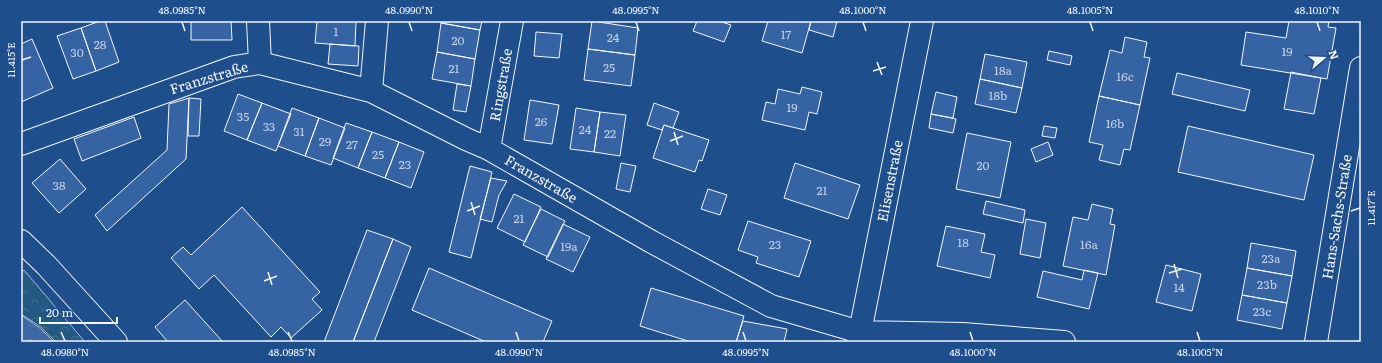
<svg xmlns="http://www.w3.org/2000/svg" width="1382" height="363" font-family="Literata,serif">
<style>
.park{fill:url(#park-crowns);stroke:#a8bbd7}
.water{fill:url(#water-ripples);stroke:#a8bbd7}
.building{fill:#3563a3;stroke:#f2f6ff}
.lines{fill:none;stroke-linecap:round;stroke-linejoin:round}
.minor-casing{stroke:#f2f6ff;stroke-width:24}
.minor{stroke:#1f4e8c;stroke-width:22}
.ticks{fill:none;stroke:#f2f6ff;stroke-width:1.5}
.labels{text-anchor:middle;stroke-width:3;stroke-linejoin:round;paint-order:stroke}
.number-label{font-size:12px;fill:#c3d1e8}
.street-label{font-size:14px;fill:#f2f6ff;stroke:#1f4e8c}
.neatline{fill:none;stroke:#f2f6ff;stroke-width:1.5}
.ticks-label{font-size:10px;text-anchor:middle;fill:#f2f6ff}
</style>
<defs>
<pattern id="park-crowns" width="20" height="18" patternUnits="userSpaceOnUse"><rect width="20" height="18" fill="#245a82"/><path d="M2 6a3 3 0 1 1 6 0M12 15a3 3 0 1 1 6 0" fill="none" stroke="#447295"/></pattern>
<pattern id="water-ripples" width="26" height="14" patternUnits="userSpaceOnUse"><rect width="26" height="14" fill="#3b69a3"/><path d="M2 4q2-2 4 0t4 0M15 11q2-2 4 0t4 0" fill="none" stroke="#587fb1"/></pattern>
</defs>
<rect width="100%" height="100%" fill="#1f4e8c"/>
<path class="park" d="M24 270 85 342H56L41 327 21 314V273Z"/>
<path class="water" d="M21 315 41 329 54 342H21Z"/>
<path class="building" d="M100 21H105L119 62 96 71 81 28Z
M191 21H231L232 40H191Z
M317 21H356L355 46 315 43Z
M442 21H482L480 30 441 23Z
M592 21 638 28 635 55 588 49Z
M697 21H719L731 25 724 42 693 31Z
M768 21H811L802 53 762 41Z
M811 21H837L833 37 809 30Z
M1289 21H1329L1328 27 1336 28 1327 79 1241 65 1246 32 1286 38Z
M441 23 480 30 475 59 437 52Z
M81 28 96 71 73 79 57 36Z
M536 32 562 34 559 58 534 56Z
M1125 37 1147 42 1144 57 1150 58 1140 105 1099 96 1110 50 1122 53Z
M32 39 53 88 21 102V44Z
M330 44 359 46 358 66 328 64Z
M588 49 635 55 631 86 584 80Z
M1049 51 1072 56 1070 65 1047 60Z
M437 52 475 59 471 86 432 79Z
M985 54 1027 62 1022 88 980 79Z
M1291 72 1321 78 1314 114 1284 109Z
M1177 73 1250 90 1245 111 1172 94Z
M980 79 1022 88 1016 113 975 104Z
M457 84 471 86 466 112 453 110Z
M802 87 822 92 817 114 809 112 805 130 762 120 766 102 775 104 778 89 800 94Z
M936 92 957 97 953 118 931 114Z
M238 94 262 103 247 140 224 131Z
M1099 96 1140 105 1130 150 1124 149 1120 165 1099 160 1103 145 1089 142Z
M189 98 186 159 107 231 95 215 167 150 169 104Z
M189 98 201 99 199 136H188Z
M530 100 559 105 552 144 524 140Z
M262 103 291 114 276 151 247 140Z
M654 103 679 112 673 128 664 125 662 130 647 125Z
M292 108 319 118 305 156 278 146Z
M576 108 600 112 594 152 570 149Z
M600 112 626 115 620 156 594 152Z
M931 114 956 119 953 133 929 128Z
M134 117 141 138 82 161 74 139Z
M319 118 345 128 331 165 305 156Z
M346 123 372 132 358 168 333 158Z
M664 125 709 140 702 161 699 160 695 172 653 158Z
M1044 126 1057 128 1055 138 1042 136Z
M1188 126 1314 155 1304 200 1178 172Z
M372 132 399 142 385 178 358 168Z
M967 133 1011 142 1000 198 956 189Z
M399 142 424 152 411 188 385 178Z
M1048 142 1053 155 1036 162 1031 149Z
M60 159 86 189 59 213 32 183Z
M621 163 636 166 630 192 616 189Z
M795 163 860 185 848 219 784 198Z
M470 166 492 172 471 258 449 252Z
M491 178 507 181 499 195 492 222 480 219Z
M708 189 727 195 720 215 701 209Z
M514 194 541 207 525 242 497 228Z
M986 201 1025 210 1023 223 983 214Z
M1092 204 1113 209 1110 224 1115 225 1106 275 1063 266 1073 217 1088 220Z
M242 207 320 292 312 299 322 310 291 338 281 327 271 337 214 275 199 289 171 258 183 247 191 255Z
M541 209 565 221 548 257 523 245Z
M1026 219 1046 223 1040 258 1020 254Z
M748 221 811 241 799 277 756 263 758 257 738 250Z
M563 224 590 237 573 272 546 259Z
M946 226 985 234 981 252 995 255 990 278 937 266Z
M367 230 393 239 353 342H324Z
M393 239 411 247 374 342H353Z
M1251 243 1296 251 1292 276 1247 268Z
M1166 265 1201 274 1192 311 1156 302Z
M429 268 552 321 543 342H486L412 310Z
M1247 268 1292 276 1287 303 1242 295Z
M1084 270 1098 273 1089 309 1037 297 1043 271 1082 280Z
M651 288 744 316 736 342H691L640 326Z
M1242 295 1287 303 1282 329 1237 320Z
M185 300 223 342H168L155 327Z
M743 321 787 329 784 342H736Z"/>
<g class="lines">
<defs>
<path id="minor" d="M258 21 260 63
M371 91 377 21
M21 144 234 67 260 63 371 91 466 139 489 149 652 242 771 306 860 332 963 334 1064 342
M489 149 512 21
M21 241 46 265 116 342
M858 342 922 21
M1316 342 1361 68"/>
</defs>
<use href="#minor" class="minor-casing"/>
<use href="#minor" class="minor"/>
</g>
<path class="ticks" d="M182 22 185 31M409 22 412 31M636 22 639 31M863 22 866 31M1090 22 1093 31M1317 22 1320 31M22 60 31 57M877 62 882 75M873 71 886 67M674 132 678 145M670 141 683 136M471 202 475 215M467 211 480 206M1351 211 1360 208M1174 264 1178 278M268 272 272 285M1169 273 1182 269M264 281 277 276M61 332 65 341M288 332 292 341M516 332 519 341M743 332 746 341M970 332 973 341M1197 332 1200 341"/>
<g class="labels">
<g class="number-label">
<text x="336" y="36">1</text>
<text x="786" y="39">17</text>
<text x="613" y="42">24</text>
<text x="458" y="45">20</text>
<text x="100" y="49">28</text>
<text x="1287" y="56">19</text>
<text x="77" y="57">30</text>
<text x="609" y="72">25</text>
<text x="454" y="73">21</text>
<text x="1003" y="75">18a</text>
<text x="1125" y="81">16c</text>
<text x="998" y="100">18b</text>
<text x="792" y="112">19</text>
<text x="243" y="121">35</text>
<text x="541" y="126">26</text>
<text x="1115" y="128">16b</text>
<text x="269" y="131">33</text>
<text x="585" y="134">24</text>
<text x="299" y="136">31</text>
<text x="610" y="138">22</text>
<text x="325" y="146">29</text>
<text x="352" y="149">27</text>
<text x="378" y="159">25</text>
<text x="405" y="169">23</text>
<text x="983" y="170">20</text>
<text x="59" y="190">38</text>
<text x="822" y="195">21</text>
<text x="519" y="223">21</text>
<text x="963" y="247">18</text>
<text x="775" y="249">23</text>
<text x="1089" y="249">16a</text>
<text x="569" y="251">19a</text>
<text x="1271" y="263">23a</text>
<text x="1267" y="289">23b</text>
<text x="1179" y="292">14</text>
<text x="1262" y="316">23c</text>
</g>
<g class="street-label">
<text transform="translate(209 78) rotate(-17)" y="5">Franzstraße</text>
<text transform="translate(501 85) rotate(-80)" y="5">Ringstraße</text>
<text transform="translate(541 179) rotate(30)" y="5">Franzstraße</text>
<text transform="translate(890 181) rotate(-79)" y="5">Elisenstraße</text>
<text transform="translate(1337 217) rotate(-81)" y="5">Hans-Sachs-Straße</text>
</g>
</g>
<rect width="1382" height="363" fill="none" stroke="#1f4e8c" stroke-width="44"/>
<g transform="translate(1324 58) rotate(71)" stroke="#1f4e8c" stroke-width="3" paint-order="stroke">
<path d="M0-3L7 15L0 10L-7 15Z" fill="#f2f6ff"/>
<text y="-6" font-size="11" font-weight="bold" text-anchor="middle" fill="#f2f6ff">N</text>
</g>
<path d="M40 317v6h77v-6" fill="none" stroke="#f2f6ff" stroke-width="2"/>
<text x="46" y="317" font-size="12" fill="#f2f6ff" stroke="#1f4e8c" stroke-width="3" paint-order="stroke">20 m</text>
<rect x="22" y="22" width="1338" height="319" class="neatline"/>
<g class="ticks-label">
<text x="182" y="14">48.0985°N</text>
<text x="409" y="14">48.0990°N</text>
<text x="636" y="14">48.0995°N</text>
<text x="863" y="14">48.1000°N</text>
<text x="1090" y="14">48.1005°N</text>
<text x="1317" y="14">48.1010°N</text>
<text transform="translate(11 60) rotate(-90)" y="4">11.415°E</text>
<text transform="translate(1371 208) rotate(-90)" y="4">11.417°E</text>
<text x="65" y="356">48.0980°N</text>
<text x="292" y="356">48.0985°N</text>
<text x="519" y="356">48.0990°N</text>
<text x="746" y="356">48.0995°N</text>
<text x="973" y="356">48.1000°N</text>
<text x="1200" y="356">48.1005°N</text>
</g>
</svg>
